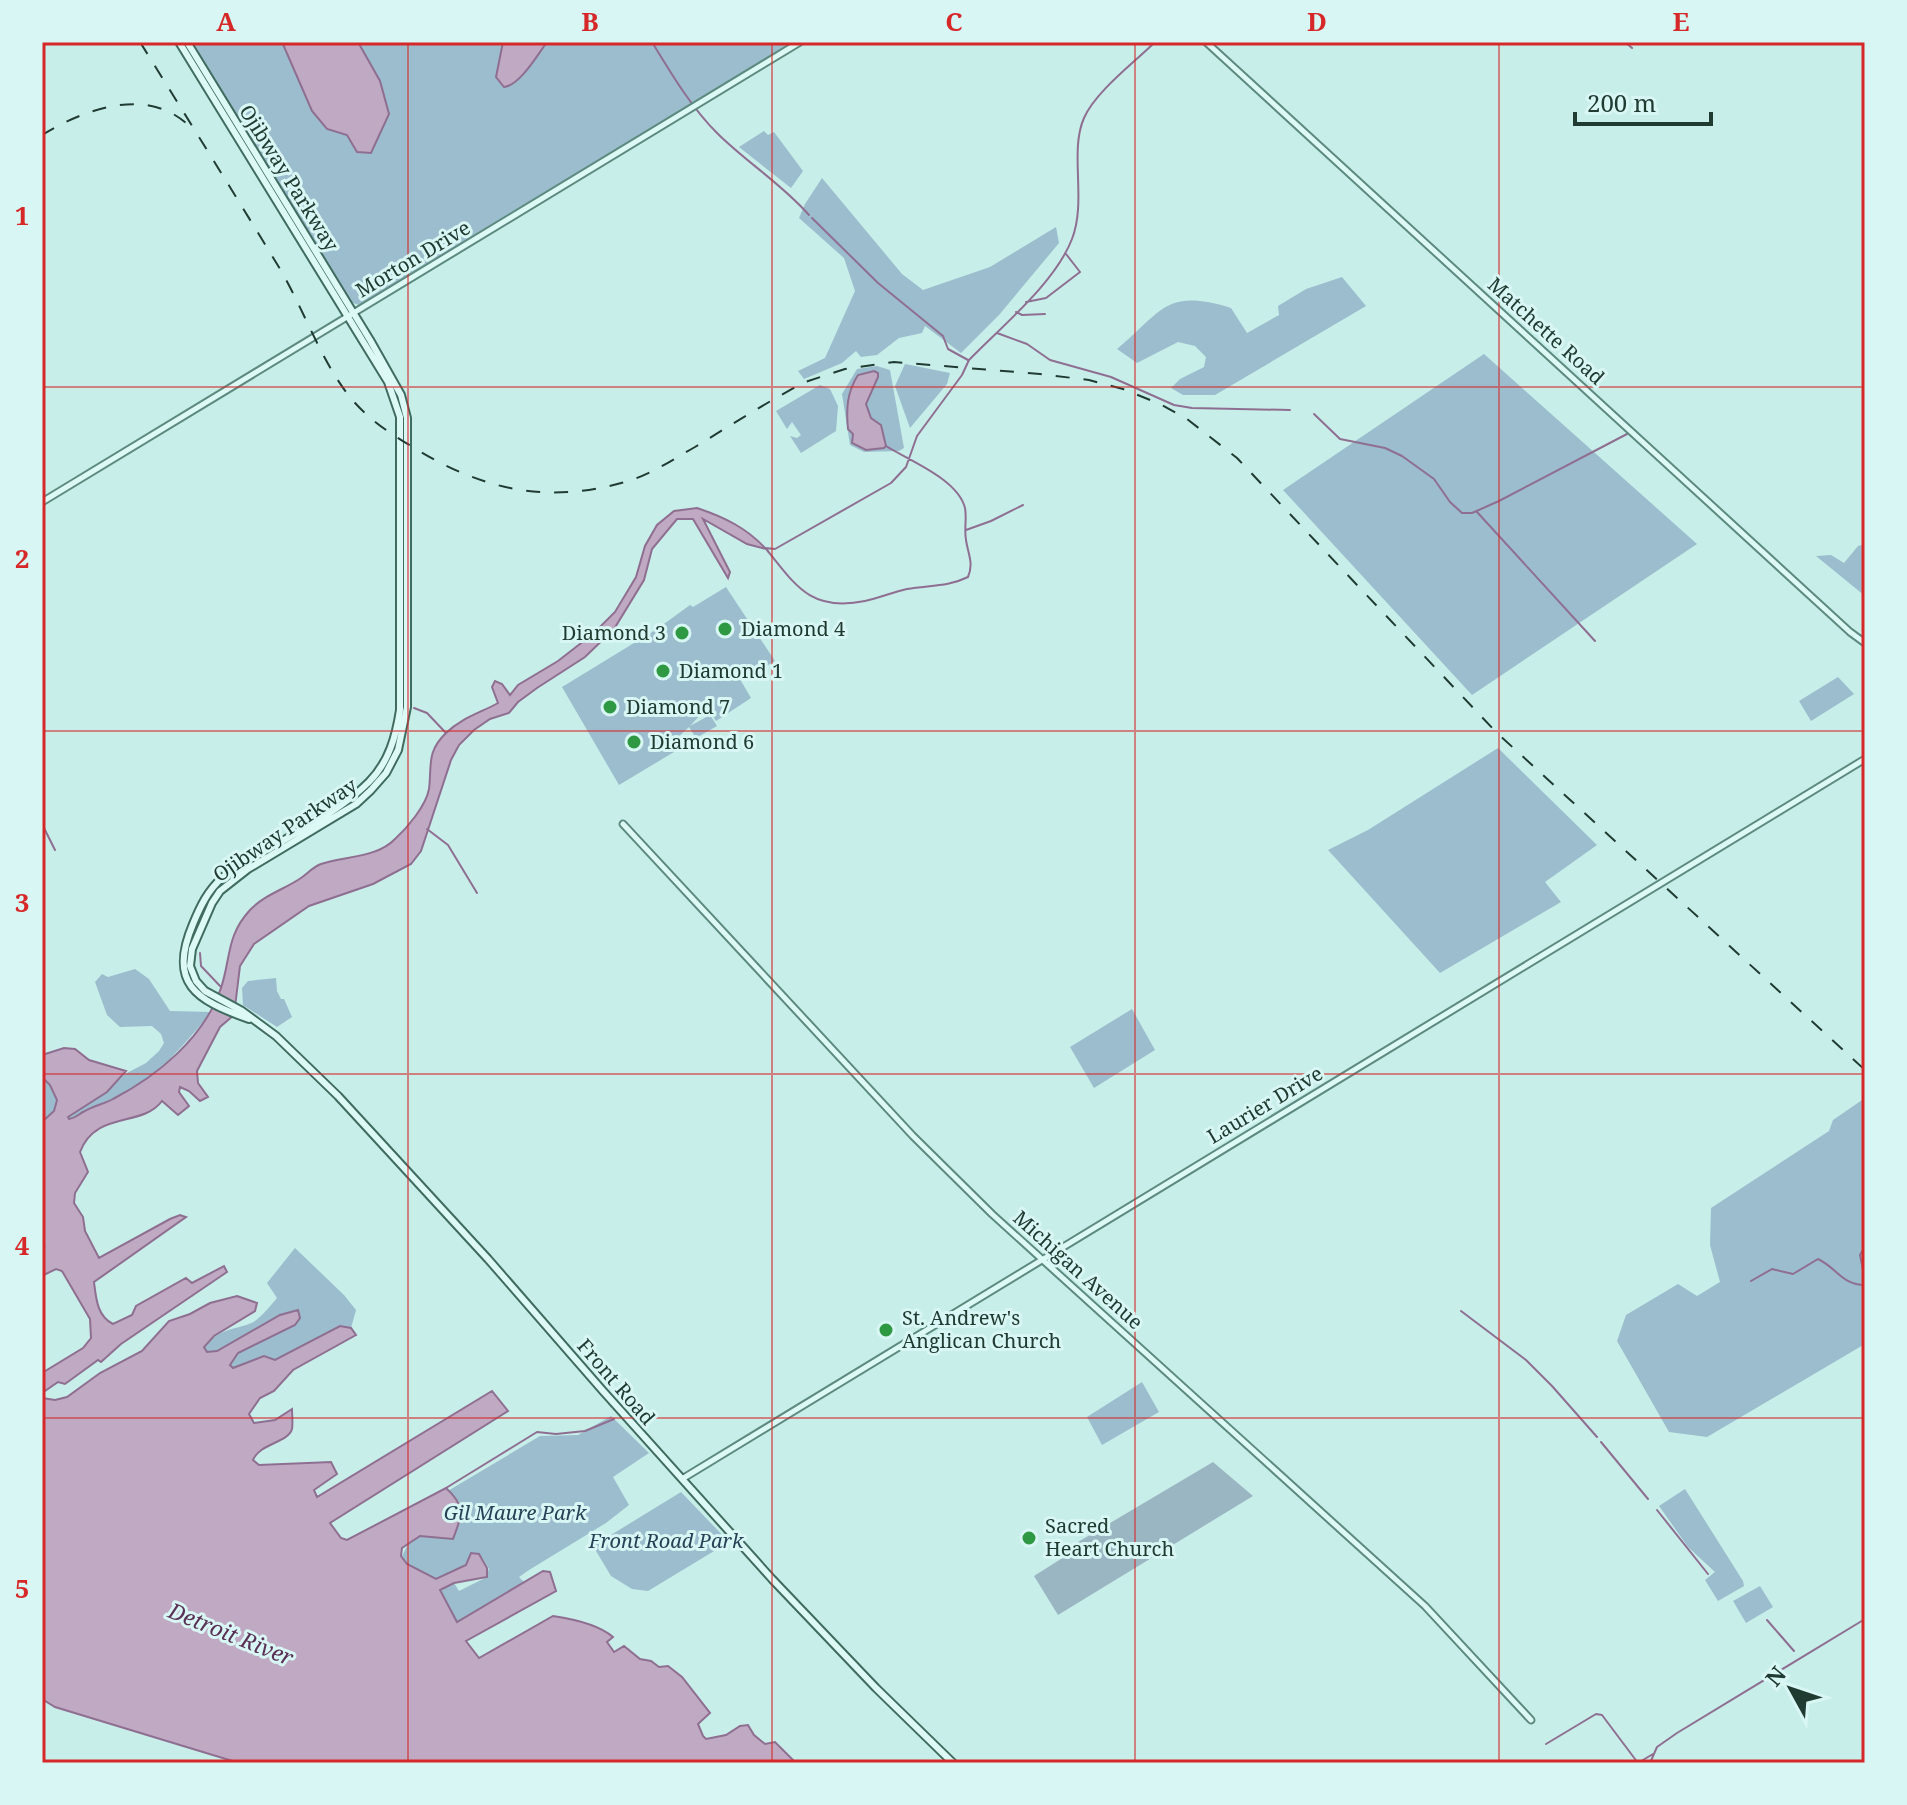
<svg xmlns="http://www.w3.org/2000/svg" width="1907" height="1805" font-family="'Noto Serif',serif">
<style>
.green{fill:#9cbdcd}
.cemetery{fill:#9ab6c2}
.water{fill:#c0a9c2;stroke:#8f6f91;stroke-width:2}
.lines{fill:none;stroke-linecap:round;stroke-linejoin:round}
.stream{stroke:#8f6f91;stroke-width:2}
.tertiary-casing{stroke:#5d8a7e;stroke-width:9}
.secondary-casing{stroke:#406c5f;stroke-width:10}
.tertiary{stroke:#dcf9f6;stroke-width:5}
.secondary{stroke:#dcf9f6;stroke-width:6}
.rail{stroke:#203b32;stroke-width:2;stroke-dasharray:14 14;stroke-linecap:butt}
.grid{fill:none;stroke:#d62828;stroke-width:2;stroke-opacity:0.55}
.poi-dot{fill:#2e9942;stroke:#d8f6f3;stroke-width:3}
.labels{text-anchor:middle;stroke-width:6;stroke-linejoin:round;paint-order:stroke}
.street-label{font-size:20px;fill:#203b32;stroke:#d8f6f3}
.poi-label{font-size:20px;fill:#203b32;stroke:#d8f6f3;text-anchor:start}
.park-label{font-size:20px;font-style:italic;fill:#274257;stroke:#d8f6f3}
.water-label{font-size:22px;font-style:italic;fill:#5a3055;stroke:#d8f6f3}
.neatline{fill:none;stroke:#d62828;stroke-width:3}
.grid-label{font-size:26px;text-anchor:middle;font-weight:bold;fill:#d62828}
</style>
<rect width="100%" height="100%" fill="#c8eeea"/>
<path class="green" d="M191 42H794L359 305 350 302Z
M764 131 768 135 774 132 803 171 791 188 739 147Z
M822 178 902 274 923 290 990 267 1056 227 1059 243 999 315 961 353 925 326 922 333 899 338 877 355 861 357 856 351 842 363 804 379 798 371 825 358 855 291 844 258 799 218 805 204Z
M1342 277 1366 306 1215 395H1183L1171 388 1180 379 1204 367 1206 357 1195 346 1178 342 1137 363 1117 349C1163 311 1165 288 1231 308L1247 333 1279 315 1278 306 1306 289Z
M1484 354 1697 544 1472 695 1283 490Z
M905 364 950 373 947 384 910 428 895 386Z
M877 366 890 370 904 448 899 451 864 452 850 445 842 394 857 369Z
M820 385 830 389 838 406 836 431 801 453 790 436 797 438 801 435 792 422 787 429 776 411Z
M1865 544V596L1816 556 1831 555 1844 563 1858 546Z
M726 587 775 661 741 681 751 698 716 721 711 713 705 716 703 712 690 726 710 715 717 726 696 738 689 727 672 743 669 742 674 752 619 785 562 687 657 629 690 605 693 607Z
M1838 677 1854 694 1811 721 1799 701Z
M1498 748 1597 845 1545 882 1561 902 1440 973 1328 850 1368 830Z
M135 969 149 979 170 1011 211 1012C174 1058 148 1086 91 1108 83 1111 78 1118 69 1119L67 1117 107 1092 125 1074 146 1063 159 1051 164 1043 161 1034 152 1026 120 1027 107 1015 95 982 102 974 108 977Z
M276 978 277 991 281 999H284L292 1017 277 1027 243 1005 242 988 248 981Z
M1132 1009 1155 1050 1094 1088 1070 1047Z
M42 1077 50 1085 57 1100 54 1111 42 1122Z
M1865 1098V1344L1707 1437 1669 1432 1617 1341 1626 1315 1678 1284 1697 1296 1720 1282 1710 1245 1711 1208 1829 1131 1833 1120Z
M295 1248 344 1295 356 1310 351 1328 340 1326 275 1360 264 1356 233 1368 229 1365 238 1353 295 1325 280 1315 217 1351 207 1352 204 1347C220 1329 228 1331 249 1324 259 1321 270 1306 277 1298L267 1283Z
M1142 1382 1159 1412 1102 1445 1087 1417Z
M611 1416 649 1453 613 1477 629 1505 606 1523 529 1570 519 1577 524 1582 457 1622 439 1590 454 1583 459 1591 485 1578 489 1569 482 1557 436 1579 406 1564 402 1556 408 1544 394 1523 540 1436 578 1435Z
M1685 1489 1743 1581 1744 1586 1718 1601 1705 1580 1715 1572 1688 1547 1659 1506Z
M681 1492 729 1542 648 1591 632 1589 611 1576 593 1546Z
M1760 1586 1773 1607 1746 1623 1733 1601Z"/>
<path class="cemetery" d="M1213 1462 1253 1496 1058 1615 1034 1576 1064 1557 1062 1553 1073 1545Z"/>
<path class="water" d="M282 42H358L380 81 389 114 371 153 357 152 347 135 327 129 312 111Z
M503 42H547C537 56 519 86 504 87L496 77Z
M874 371 878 373V377L866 404 871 418 881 425 886 446 884 448 866 450 852 443 853 434 848 429C846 409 847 392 858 375Z
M697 508C724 517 747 528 766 549L747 544 703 519 730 572 728 578 693 519H677L652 549 644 580 614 629 585 657 537 688 518 702 509 713 490 719 474 730 459 745 451 760 421 851 411 864 373 884 309 906 254 944 240 966 234 1015 220 1027 197 1071 198 1083 208 1097 200 1101 189 1091 180 1087 179 1092 189 1106 178 1115 162 1101C142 1128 96 1110 80 1152L88 1172 75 1193 74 1203 83 1217 85 1231 99 1258 170 1219 180 1215 186 1217 94 1282C96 1298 97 1316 113 1324L132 1315 136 1306 186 1278 192 1283 224 1266 227 1272 121 1344 101 1362 98 1360 65 1384 58 1382 42 1393V1373L83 1348 91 1338 90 1319 62 1271 56 1269 42 1276C42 1262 47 1245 42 1232V1122L54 1111 57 1100 50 1085 42 1077V1055L64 1048 75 1049 89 1060 126 1071 107 1092 68 1117 69 1119C77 1118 78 1114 85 1111 93 1106 104 1104 113 1099 157 1076 204 1038 221 988 231 958 226 936 250 910 264 895 285 889 301 878 308 873 313 867 321 864 344 856 377 858 395 839 407 828 426 806 429 789 432 766 426 752 446 733 461 718 480 713 498 703L492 687 495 681 502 684 510 695 518 685 558 661 594 633 615 612 636 577 645 546 657 525 674 511Z
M237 1296 257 1303 255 1311 214 1336 204 1347 207 1352 217 1351 280 1315 298 1310 300 1318 295 1325 238 1353 230 1365 233 1368 264 1356 275 1360 340 1326 351 1328 356 1335 293 1370 274 1391 260 1398 249 1414 254 1423 275 1420 292 1409C292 1415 293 1423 292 1429 288 1443 260 1443 253 1460L259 1465 331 1462 337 1474 314 1490 317 1497 492 1391 508 1411 330 1523 341 1538 347 1540 446 1488C466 1506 462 1515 453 1539L420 1536 402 1548 401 1556 407 1564 436 1579 466 1565 471 1553 479 1554 487 1568V1577L454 1583 440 1590 457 1622 543 1571 550 1572 556 1591 466 1641 479 1658 553 1616C573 1619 598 1624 613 1637L607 1642 614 1652 624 1646 640 1659 651 1661 659 1667 668 1666 682 1677 710 1713 698 1724 703 1736 706 1739 726 1735 740 1726 748 1725 754 1735 765 1744 775 1742 796 1763H239L55 1707 42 1699V1398L55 1400 67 1397 100 1373 142 1351 169 1321 190 1314 210 1303Z"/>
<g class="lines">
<path class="stream" d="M652 42C671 73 691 107 717 133 746 162 782 184 809 215
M1625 42 1632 48
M812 218 878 283 943 336 948 349 968 360
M1026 302 1046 298 1080 272 1066 254
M1016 312 1022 315 1045 314
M997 333 1027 344 1050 360 1111 377 1174 405 1192 408 1290 410
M1314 414 1340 439 1385 448 1402 456 1434 479 1450 502 1462 513H1472L1499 501 1627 434
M1477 512 1595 641
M966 530 991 521 1023 505
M765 548 775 549 891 483 906 467 917 436 962 375 969 360C1002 326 1055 283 1072 239 1087 200 1069 152 1084 118 1096 91 1134 63 1155 42
M767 550C796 586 811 612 865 601 879 598 893 592 907 589 929 585 948 587 968 577 974 563 968 554 966 540 964 529 967 518 965 508 958 479 908 460 886 446
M414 708 427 713 446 733
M42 824 55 850
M427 829 448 845 477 893
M200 953 201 966 221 987
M1865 1246 1860 1255 1865 1279
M1751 1281 1772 1269 1793 1274 1818 1259C1837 1268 1842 1285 1865 1285
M1461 1311 1526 1360 1552 1386 1597 1437
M1601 1442 1648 1499
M446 1488 537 1432 556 1434 585 1431 614 1419
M1657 1510 1708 1574
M1767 1620 1794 1651
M1546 1744 1596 1714 1602 1715 1638 1763 1653 1754
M1650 1763 1657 1747 1677 1733 1865 1619"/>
<defs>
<path id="tertiary" d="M1206 42 1850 632 1865 643
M42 502 800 42
M623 824 913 1136 992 1214 1425 1606 1531 1720
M682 1479 1865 759"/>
<path id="secondary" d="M179 42 388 382 400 417V710C396 736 389 762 369 782 339 812 295 833 258 855 246 862 232 868 222 878 208 890 200 907 193 924 168 983 195 1000 249 1019
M187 42 370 340 401 395 407 418V707L398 750 386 773 371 790 356 804 248 869 220 891 212 903 192 949 190 966 196 981 205 991 242 1011 276 1036 338 1096 488 1259 603 1391 772 1579 876 1688 953 1763"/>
</defs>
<use href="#tertiary" class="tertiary-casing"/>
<use href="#secondary" class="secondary-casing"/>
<use href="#tertiary" class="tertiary"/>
<use href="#secondary" class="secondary"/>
<path class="rail" d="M140 42C186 116 232 190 277 264 302 305 318 354 346 392 364 416 386 431 411 446 480 489 545 505 625 482 650 475 672 460 695 447 731 425 767 402 805 382L845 369 894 362 1040 374 1089 380 1123 389 1160 404 1187 419 1237 458 1496 732 1865 1070
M42 135C83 110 145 86 187 124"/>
</g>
<path class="grid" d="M408 42V1763M772 42V1763M1135 42V1763M1499 42V1763M42 387H1865M42 731H1865M42 1074H1865M42 1418H1865"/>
<g class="poi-dot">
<circle cx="725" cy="629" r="8"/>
<circle cx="682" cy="633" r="8"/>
<circle cx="663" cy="671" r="8"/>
<circle cx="610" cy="707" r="8"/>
<circle cx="634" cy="742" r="8"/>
<circle cx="886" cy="1330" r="8"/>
<circle cx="1029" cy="1538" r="8"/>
</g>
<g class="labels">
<g class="street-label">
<text transform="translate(289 178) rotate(58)" y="7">Ojibway Parkway</text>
<text transform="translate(413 259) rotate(-31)" y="7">Morton Drive</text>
<text transform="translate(1546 331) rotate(42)" y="7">Matchette Road</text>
<text transform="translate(285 830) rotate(-34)" y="7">Ojibway Parkway</text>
<text transform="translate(1265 1105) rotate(-31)" y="7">Laurier Drive</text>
<text transform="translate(1078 1270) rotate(42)" y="7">Michigan Avenue</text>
<text transform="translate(616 1382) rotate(49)" y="7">Front Road</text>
</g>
<g class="poi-label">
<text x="741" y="636">Diamond 4</text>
<text x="666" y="640" text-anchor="end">Diamond 3</text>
<text x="679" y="678">Diamond 1</text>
<text x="626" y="714">Diamond 7</text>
<text x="650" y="749">Diamond 6</text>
<text x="902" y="1325">St. Andrew's<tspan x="902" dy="23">Anglican Church</tspan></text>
<text x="1045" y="1533">Sacred<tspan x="1045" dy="23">Heart Church</tspan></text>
</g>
<g class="park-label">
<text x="515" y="1520">Gil Maure Park</text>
<text x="666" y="1548">Front Road Park</text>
</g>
<g class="water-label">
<text transform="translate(231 1634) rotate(22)" y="8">Detroit River</text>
</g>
</g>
<rect width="1907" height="1805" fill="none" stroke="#d8f6f3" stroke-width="88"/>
<g transform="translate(1791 1689) rotate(310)" stroke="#d8f6f3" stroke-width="6" paint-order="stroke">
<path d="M0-6L14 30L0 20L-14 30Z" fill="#203b32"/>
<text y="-12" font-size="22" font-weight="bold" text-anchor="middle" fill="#203b32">N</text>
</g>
<path d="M1575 112v12h136v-12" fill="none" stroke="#203b32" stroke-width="4"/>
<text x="1587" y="112" font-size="24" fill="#203b32" stroke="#d8f6f3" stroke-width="6" paint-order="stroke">200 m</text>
<rect x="44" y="44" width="1819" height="1717" class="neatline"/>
<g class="grid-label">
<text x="226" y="31">A</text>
<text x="590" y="31">B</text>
<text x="954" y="31">C</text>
<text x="1317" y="31">D</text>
<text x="1681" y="31">E</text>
<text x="22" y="225">1</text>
<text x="22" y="568">2</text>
<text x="22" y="912">3</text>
<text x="22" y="1255">4</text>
<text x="22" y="1598">5</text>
</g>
</svg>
